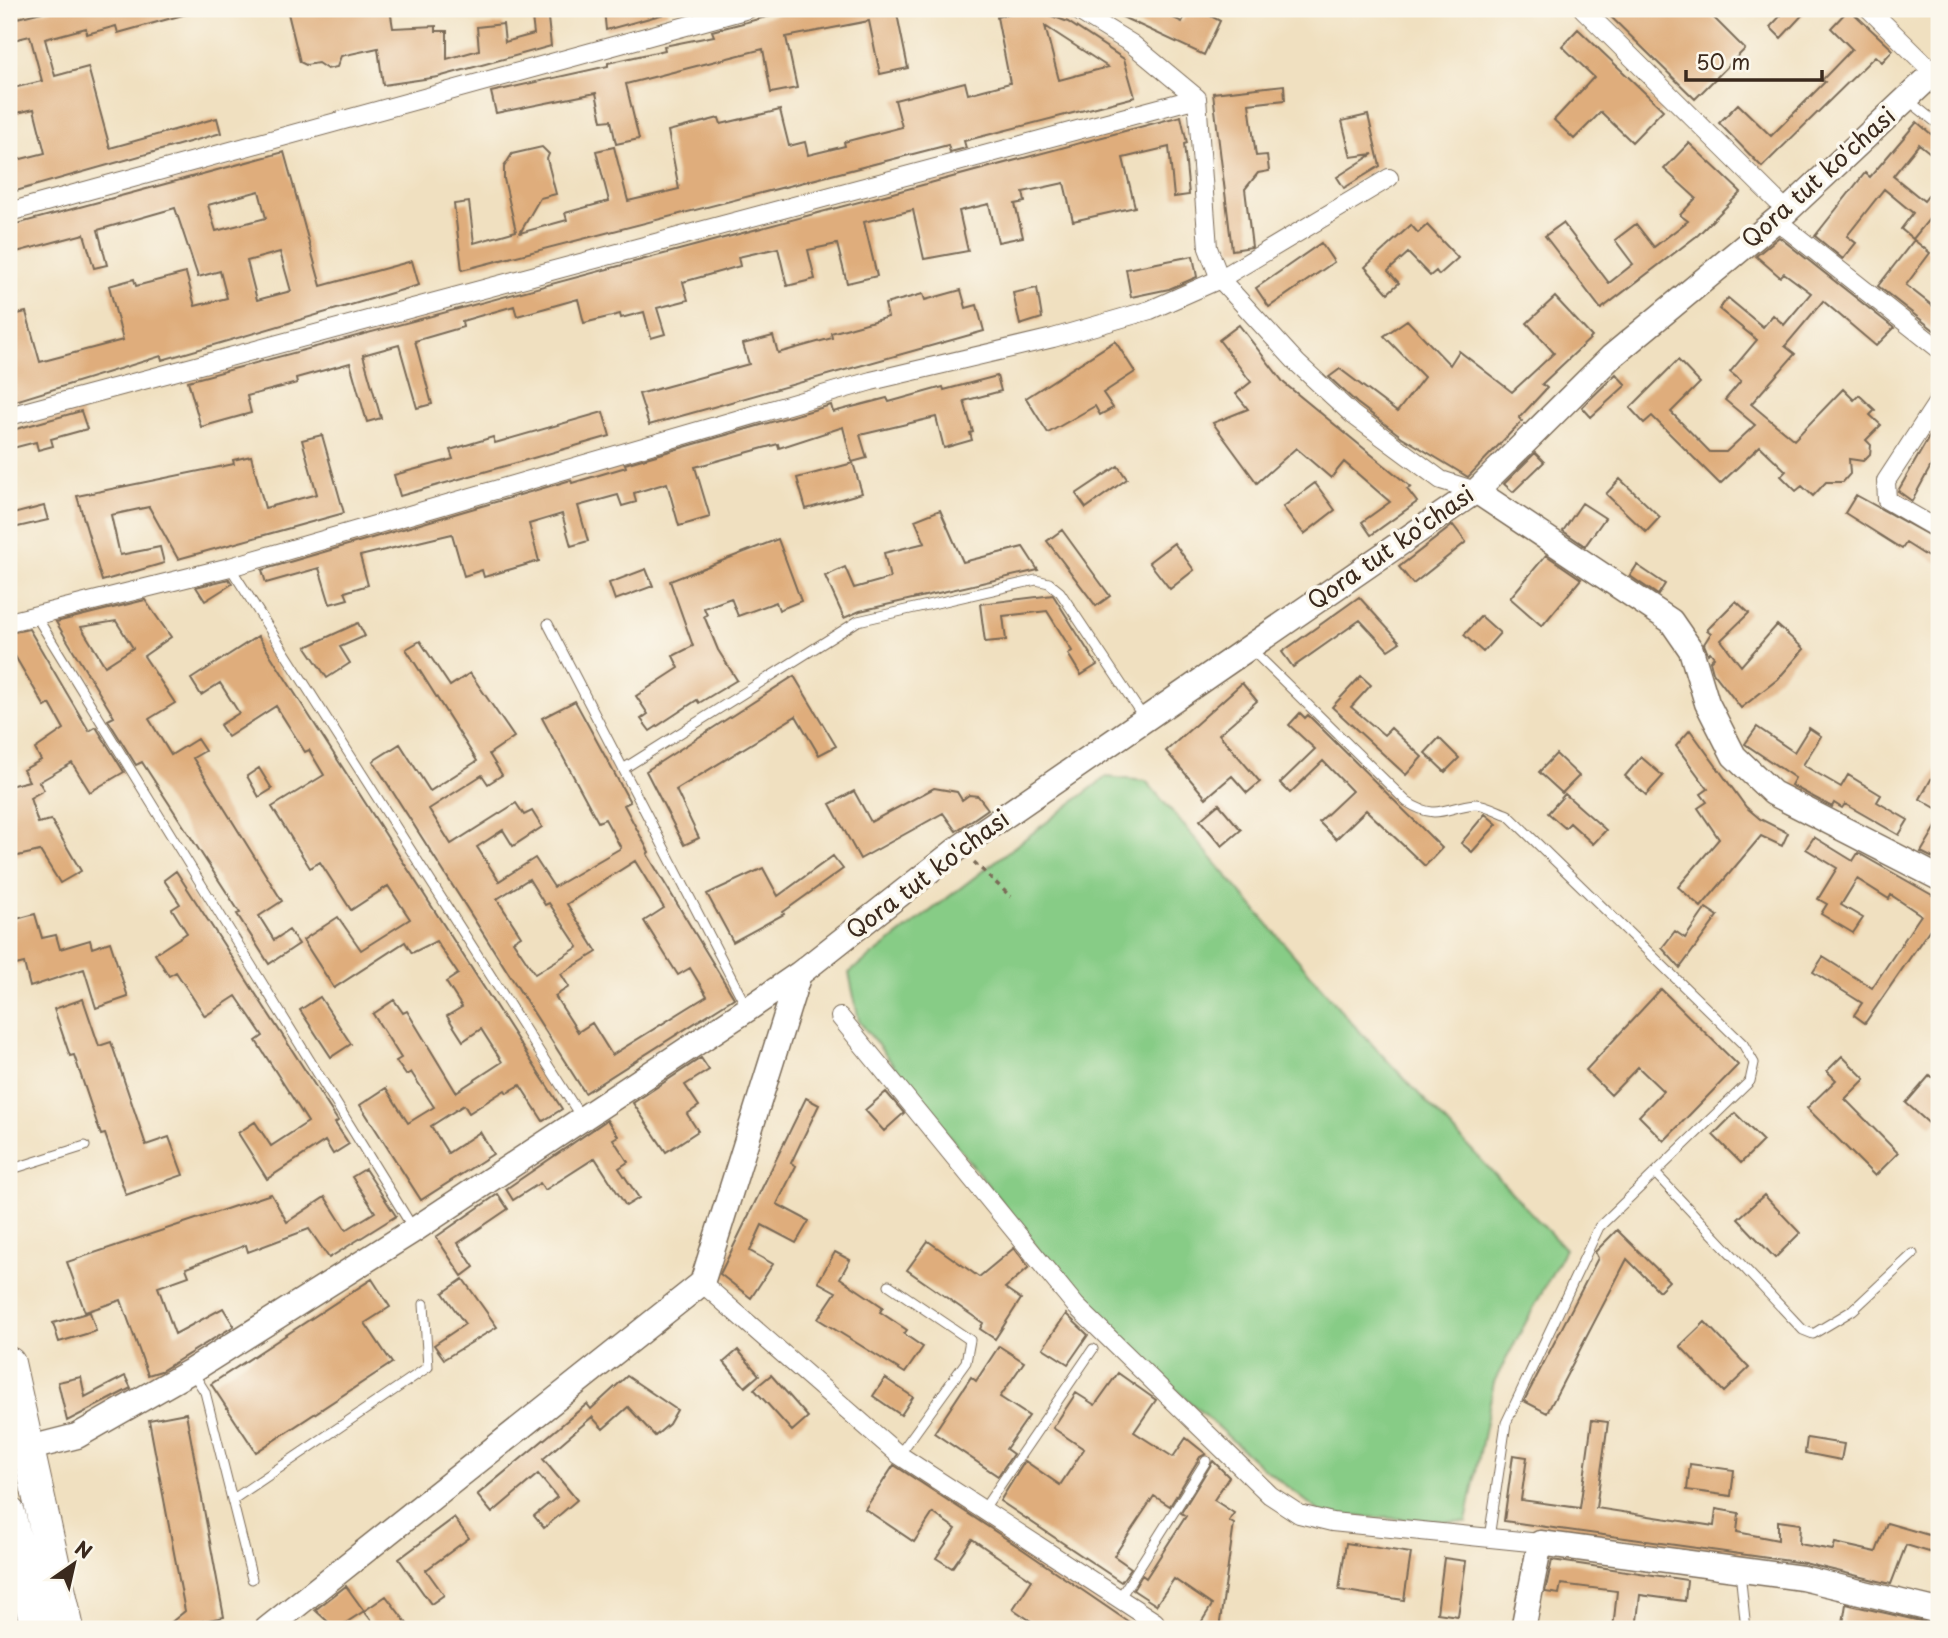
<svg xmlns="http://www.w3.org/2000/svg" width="1948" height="1638" font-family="'Playpen Sans',sans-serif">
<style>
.green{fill:#87cc86;stroke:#617b52;stroke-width:2}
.building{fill:#dfad7b;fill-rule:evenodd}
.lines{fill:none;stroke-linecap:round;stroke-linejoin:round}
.lane-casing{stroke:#7a6a57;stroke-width:11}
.street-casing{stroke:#7a6a57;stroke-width:20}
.secondary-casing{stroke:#7a6a57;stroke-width:27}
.highway-casing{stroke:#7a6a57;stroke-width:34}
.path{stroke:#7a6a57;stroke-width:3.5;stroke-dasharray:5 5;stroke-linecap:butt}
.lane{stroke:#fff;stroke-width:9}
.street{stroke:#fff;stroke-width:18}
.secondary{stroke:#fff;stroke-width:24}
.highway{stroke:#fff;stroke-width:32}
.labels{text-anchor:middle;stroke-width:7;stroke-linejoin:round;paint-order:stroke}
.street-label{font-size:24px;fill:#3b2a1e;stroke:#fbf7ec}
</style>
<rect width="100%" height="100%" fill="#fbf7ec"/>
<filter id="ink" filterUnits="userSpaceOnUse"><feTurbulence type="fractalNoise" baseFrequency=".0143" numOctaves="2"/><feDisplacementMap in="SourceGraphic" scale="14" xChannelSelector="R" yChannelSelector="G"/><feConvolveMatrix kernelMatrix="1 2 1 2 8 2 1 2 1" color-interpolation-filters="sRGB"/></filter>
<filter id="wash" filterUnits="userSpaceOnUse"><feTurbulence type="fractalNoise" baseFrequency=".00686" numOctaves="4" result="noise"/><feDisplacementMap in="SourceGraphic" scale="28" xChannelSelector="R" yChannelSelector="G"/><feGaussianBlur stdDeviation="1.57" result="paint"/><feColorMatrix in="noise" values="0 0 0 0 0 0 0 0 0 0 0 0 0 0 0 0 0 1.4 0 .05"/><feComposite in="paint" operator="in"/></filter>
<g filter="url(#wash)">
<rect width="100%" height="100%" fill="#f0e0c0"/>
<path class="green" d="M1106 777 1146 781 1351 1022 1565 1249 1494 1382 1466 1522 1324 1515 1263 1468 1082 1305 859 1021 849 973Z"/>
<g id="blocks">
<path class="building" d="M54 9H189L190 13 118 33 116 26 87 34 86 28 45 39 55 76 88 67 110 148 217 118 221 133 9 193V162L45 153 34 109 9 115V89L42 81 30 36 9 41V20Z
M287 9H390L393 28 436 26V31H447V59L479 50 477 27 503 24 505 42 534 34 531 9H547L551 46 438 77 383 85 378 48 341 56 337 67 327 69 318 63 306 65 300 62Z
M604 9H667L668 13 606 30Z
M797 9H896L908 68 880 74 869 21 786 37 797 88 771 93 763 49 626 84 639 139 616 144 611 120 602 121 596 93 496 113 491 92 608 66V63L665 50 664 46 714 36 712 31Z
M1024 9H1033L1068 22 1124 59 1135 97 964 141 966 148 950 152 948 145 462 270 454 204 469 202 474 243 516 231 504 179V167L512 154 542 147 549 154 547 159 556 194 540 198 520 233 567 220 565 213 609 201 596 151 614 147 628 201 679 189 668 131 719 118 721 124 780 110 789 146 805 142 808 155 845 146 844 142 902 127 895 100 965 82 968 94 1010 83 997 17ZM1045 26 1108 67 1059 80Z
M1105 9H1154L1182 22 1188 9H1209L1207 14 1220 21 1204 55Z
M1603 9H1705L1745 49 1695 99Z
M1787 9H1808L1781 38 1770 27Z
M1849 9 1893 50 1882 62 1875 56 1762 167 1719 123 1738 104 1771 136 1825 82 1822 80 1852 49 1831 28Z
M1578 29 1663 110 1632 142 1601 112 1574 139 1554 120 1594 77 1562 46Z
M1284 85 1285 100 1249 104 1256 156 1267 155 1269 171 1258 173 1245 189 1252 247 1232 250 1213 93Z
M1368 115 1380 166 1344 188 1337 177 1373 154 1351 157 1342 121Z
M1181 116 1187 143 1184 144 1189 195 1174 197 1169 147 1123 158 1135 207 1073 221 1064 183 1023 192 1025 202 1015 204 1023 237 998 242 989 204 959 211 968 251 924 259 913 210 864 222 877 276 847 283 837 244 808 250 815 279 787 286 778 248 738 257 740 266 683 282 688 300 657 308 665 334 651 338 644 312 621 318 620 314 584 323 578 299 517 316 514 306 462 321 463 327 415 341 432 404 417 408 399 345 363 355 381 418 367 422 350 363 296 378 297 383 247 396 251 413 201 427 188 381Z
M1917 122 1939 141V160L1919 144 1893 176 1924 201 1939 182V207L1913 239 1901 229 1913 213 1884 189 1847 236 1856 243 1843 259 1815 236 1865 173 1870 177Z
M1689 143 1741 192 1698 235 1601 309 1545 236 1563 223 1609 283 1633 264 1615 240 1636 224 1654 247 1688 221 1680 215 1696 198 1664 169Z
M284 152 321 286 412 261 419 285 162 360 161 356 9 403V316L26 312 40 362 123 340 109 286 134 279 136 286 186 273 195 306 227 298 220 271 198 277 175 208 98 230 107 265 94 268 84 234 9 254V226ZM259 191 266 218 216 231 208 205ZM280 252 291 291 257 300 247 261Z
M1411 225 1418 233 1427 225 1458 258 1439 275 1436 271 1430 276 1408 253 1388 271 1399 283 1388 293 1365 267Z
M1779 237 1894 328 1876 346 1823 301 1785 346 1795 354 1751 404 1794 440 1843 389 1854 400 1859 395 1875 410 1870 415 1881 425 1866 440 1871 445 1870 454 1863 461 1849 459 1850 474 1843 482H1826L1813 496 1802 486 1796 491 1781 476 1786 471 1760 446 1720 484 1652 416 1644 423 1630 408 1678 360 1700 383 1671 412 1710 452H1726L1755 425 1725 400 1741 381 1730 372 1757 340 1719 309 1728 298 1763 327 1773 315 1784 325 1811 293 1784 273 1780 277 1756 256Z
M1914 240 1930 253 1906 285 1939 311V334L1878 286Z
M1321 243 1334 262 1269 307 1256 288Z
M1193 256 1197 277 1169 289 1131 297 1126 269Z
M1037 288 1042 318 1020 325 1013 293Z
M961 290 966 308 977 305 984 331 649 425 639 394 749 364 743 344 773 336 778 353 832 338 831 333 888 317 885 304 923 294 925 300Z
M1555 297 1592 337 1542 384 1547 388 1519 418 1522 421 1468 477 1402 437 1357 403 1329 377 1340 369 1397 412 1424 377 1384 336 1407 320 1450 365 1459 351 1512 392 1554 353 1527 323Z
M1239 325 1284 383 1411 487 1407 489 1417 502 1371 535 1362 522 1390 502 1344 462 1331 478 1296 448 1257 483 1213 423 1248 409 1236 394 1251 382 1219 340Z
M1115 341 1135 372 1103 393 1113 408 1100 415 1095 406 1048 433 1026 398Z
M1616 374 1626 385 1591 417 1582 407Z
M997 376 1001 391 964 401 973 432 970 433 972 440 944 448 936 417 860 435 867 458 852 462 843 427 779 448 778 444 695 467 710 517 679 526 667 483 634 493 636 502 622 506 618 495 578 506 588 541 571 546 562 514 529 524 539 561 484 577 482 570 464 576 452 534 360 556 368 585 345 592 348 599 330 604 319 568 266 583 262 570 571 480 572 483 626 467 625 464 831 405 833 412 887 398 889 402 943 387 944 390Z
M81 411 87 429 51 439 53 446 38 450 36 442 9 449V431Z
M603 412 610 436 400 496 394 475 453 459 450 450 493 437 495 443Z
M1939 420V451L1912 501 1898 491Z
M322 435 344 513 178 559 149 507 111 515 120 555 160 547 164 563 102 581 77 496 234 464 233 460 251 456 265 508 317 494 302 440Z
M1535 453 1544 462 1513 492 1504 484Z
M853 463 862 493 806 509 797 478Z
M1118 466 1127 479 1086 508 1076 494Z
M1620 479 1660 517 1646 532 1606 494Z
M1315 483 1335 510 1304 534 1283 507Z
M1856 495 1939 541V564L1906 543 1902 549 1845 513Z
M1582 503 1605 518 1585 546 1563 531Z
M44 506 48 520 9 529V515Z
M940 510 963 562 1023 547 1038 570 860 611 844 618 825 576 845 567 854 588 890 578 884 553 925 543 915 520Z
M1453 525 1466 542 1413 584 1399 567Z
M1062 530 1110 596 1096 606 1047 541Z
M778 539 801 601 779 610 776 602 738 616 731 598 704 608 707 615 704 616 718 650 737 680 699 703 697 700 650 731 641 719 648 714 636 696 679 668 673 656 693 646 670 581Z
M1174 543 1194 570 1170 589 1149 562Z
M1546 555 1581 579 1542 626 1510 598Z
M1637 565 1665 584 1658 595 1630 576Z
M646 569 653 586 615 600 609 583Z
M229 579 232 584 205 601 196 587Z
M1053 595 1097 665 1081 675 1068 654 1072 651 1047 611 1003 616 1006 640 985 642 980 604Z
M1359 597 1400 642 1388 650 1360 620 1293 667 1282 652Z
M145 600 171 637 144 656 175 703 149 719 171 755 197 739 205 751 193 758 282 901 259 916 274 940 289 930 299 944 269 964 237 914 240 913 142 762 136 765 108 720 114 717 56 622ZM116 621 133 648 105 666 81 627Z
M1736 601 1749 613 1721 640 1741 666 1777 625 1804 649 1778 679 1741 708 1713 672 1710 661 1714 657 1710 652 1708 654 1704 644 1711 633 1707 630Z
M1481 616 1500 633 1483 652 1464 635Z
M358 623 365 636 340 647 350 663 327 678 306 647Z
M29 629 89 731 96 727 124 772 90 792 72 763 39 782 44 790 30 798 38 823 51 820 81 871 60 883 40 851 9 858V786L29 781 23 770 41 760 35 749 64 729 50 704 45 707 9 646V633Z
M258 636 562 1109 543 1121 520 1085 507 1093 505 1090 469 1113 464 1105 431 1126 448 1153 480 1132 493 1154 421 1200 360 1105 386 1088 408 1123 434 1107 411 1072 406 1075 396 1061 401 1058 373 1014 394 1000 403 1013 407 1011 456 1092 502 1062 481 1029 463 1041 447 1016 462 1007 446 982 458 974 436 941 412 953 405 942 334 988 303 940 338 917 361 950 410 919 388 886 351 910 320 862 310 868 272 807 324 775 309 750 305 752 276 706 228 737 220 725 239 713 220 683 201 695 191 679Z
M420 641 450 686 470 673 514 737 489 754 502 775 488 784 482 775 429 809 451 844 516 803 524 815 532 811 542 827 513 846 503 830 477 847 499 881 535 858 554 887 621 848 605 819 598 822 542 718 575 701 630 802 624 805 649 852 647 854 734 998 585 1093 373 761 400 744 430 791 477 761 406 649ZM635 861 664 908 644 921 678 975 690 968 707 996 612 1055 592 1023 578 1032 555 996 569 987 561 974 597 952 567 904ZM529 879 545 905 549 903 578 947 535 974 513 941 521 936 497 899Z
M794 676 836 746 819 755 796 716 676 790 699 838 684 845 646 771Z
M1361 676 1371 685 1351 707 1384 735 1391 728 1422 757 1406 775 1332 707Z
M1242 683 1257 701 1219 734 1260 782 1247 793 1232 776 1206 798 1166 751Z
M1300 713 1305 718 1308 715 1442 848 1425 866 1366 810 1336 839 1319 822 1352 791 1323 761 1290 793 1280 783 1315 749 1289 725Z
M1757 727 1794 752 1809 728 1821 736 1803 765 1841 787 1848 775 1881 795 1877 802 1908 820 1899 835 1845 804 1842 808 1834 803 1832 807 1791 785 1795 778 1745 744Z
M1690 730 1746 807 1760 819 1788 833 1782 846 1761 836 1701 907 1678 887 1719 839 1698 808 1707 802 1701 794 1708 789 1676 746Z
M1439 738 1459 758 1445 772 1425 753Z
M1556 754 1579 776 1562 793 1539 772Z
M1641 757 1663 776 1646 795 1625 776Z
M1939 765V810L1920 799Z
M259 768 272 789 259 797 247 776Z
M934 788 957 792 962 800 969 795 978 796 988 809 956 831 943 813 860 859 830 804 854 791 871 822Z
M1565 794 1606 830 1593 844 1570 823 1565 828 1548 813Z
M1219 804 1241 830 1222 846 1200 820Z
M1485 814 1497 824 1472 852 1461 843Z
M1939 822V861L1921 852Z
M1814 837 1853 861 1858 853 1939 899V927L1934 923 1865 1023 1854 1015 1862 1003 1813 972 1823 957 1872 988 1921 915 1891 895 1889 899 1857 879 1841 905 1863 918 1853 933 1821 914 1827 904 1818 899 1837 868 1806 849Z
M833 856 843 869 783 912 784 914 733 942 707 894 763 868 778 896Z
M176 871 338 1121 335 1123 349 1144 333 1154 325 1141 267 1179 238 1133 255 1122 271 1146 308 1122 256 1041 263 1036 236 996 205 1016 176 972 169 976 155 954 187 933 172 909 180 904 164 880Z
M1706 908 1718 916 1680 968 1662 948 1675 931 1685 938Z
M35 914 42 938 56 935 60 949 90 940 92 948 110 942 128 997 96 1008 84 969 30 987 24 963 16 965 9 939V921Z
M1661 989 1738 1065 1664 1141 1639 1116 1663 1091 1638 1067 1611 1095 1586 1070Z
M320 997 351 1044 331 1057 300 1010Z
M83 999 99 1046 111 1042 146 1145 169 1137 183 1175 126 1195 105 1134 101 1135 74 1055 70 1056 54 1009Z
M1842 1056 1865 1079 1845 1099 1898 1153 1875 1176 1807 1108 1836 1080 1827 1071Z
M701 1058 709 1070 685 1085 699 1106 687 1114 698 1131 666 1152 633 1103Z
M1930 1075 1939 1083V1118L1932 1126 1906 1103Z
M886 1092 904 1113 884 1131 865 1110Z
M806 1098 819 1105 791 1163 796 1166 777 1204 809 1221 796 1243 762 1225 750 1251 773 1264 751 1298 720 1274Z
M1735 1113 1763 1141 1741 1163 1713 1135Z
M607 1120 618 1136 613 1139 628 1162 619 1168 639 1198 626 1206 595 1158 545 1190 540 1183 513 1200 506 1189Z
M365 1169 396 1216 329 1258 309 1229 248 1252 246 1245 186 1268 189 1276 158 1287 175 1334 223 1308 234 1326 161 1371 148 1375 121 1300 85 1312 67 1262 271 1194 287 1222 325 1197 346 1230 375 1212 352 1177Z
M498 1194 508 1209 458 1243 474 1267 462 1276 436 1237Z
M1764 1195 1800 1233 1775 1258 1738 1219Z
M1617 1230 1669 1281 1659 1291 1627 1259 1547 1413 1524 1401 1598 1258 1595 1252Z
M928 1241 979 1277 1014 1248 1029 1267 1005 1288 1021 1299 995 1339 980 1329 983 1323 907 1270Z
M835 1252 850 1260 840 1278 883 1307 880 1312 907 1330 904 1334 923 1347 905 1373 818 1319 836 1292 818 1282Z
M372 1279 390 1307 365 1323 392 1363 256 1452 211 1384Z
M463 1279 497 1327 444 1359 434 1345 465 1324 443 1293Z
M90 1312 96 1331 59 1342 53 1323Z
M1066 1314 1088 1335 1068 1364 1043 1348Z
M1705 1322 1749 1368 1724 1392 1680 1346Z
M999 1346 1024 1362 1000 1397 1029 1416 1006 1449 1013 1454 998 1476 934 1433 971 1377 976 1381Z
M738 1350 759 1375 745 1387 724 1362Z
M1118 1373 1156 1400 1134 1432 1173 1457 1186 1438 1206 1454 1200 1457 1170 1506 1154 1496 1114 1556 1131 1568 1121 1582 1000 1501 1025 1461 1060 1485 1084 1449 1053 1428 1076 1393 1095 1405Z
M771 1375 808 1417 792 1431 754 1389Z
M125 1376 131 1388 67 1421 58 1382 81 1377 85 1397Z
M627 1376 677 1410 669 1424 655 1436 628 1407 603 1429 592 1417 543 1459 577 1500 544 1528 534 1516 557 1497 538 1474 492 1513 477 1495 587 1404 591 1409Z
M885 1378 913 1397 901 1415 873 1396Z
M186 1413 224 1617 163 1629 185 1611 149 1420Z
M1592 1420 1608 1422 1596 1508 1714 1526 1716 1509 1739 1513 1737 1532 1778 1540V1521L1800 1524 1799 1544 1833 1550 1835 1543 1876 1552 1887 1523 1939 1538V1555L1906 1545 1891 1584 1804 1563 1504 1521 1513 1455 1527 1457 1521 1500 1580 1508Z
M1807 1438 1844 1444 1841 1460 1805 1453Z
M1213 1461 1229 1477 1214 1500 1234 1513 1229 1521 1234 1524 1219 1629H1197L1212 1605 1174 1579 1156 1605 1133 1590 1142 1575 1146 1578 1186 1516 1181 1513Z
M1690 1464 1734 1470 1731 1496 1687 1490Z
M894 1465 1022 1549 1139 1629H1043L1013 1609 1032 1580 972 1539 952 1568 936 1558 956 1529 933 1513 914 1542 865 1509Z
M454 1518 469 1538 426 1570 444 1595 431 1604 399 1559Z
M1346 1543 1411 1553 1404 1600 1339 1590Z
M1444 1558 1466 1561 1458 1616 1437 1613Z
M1552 1560 1687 1580 1685 1601 1640 1595 1636 1629H1613L1617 1591 1561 1584 1559 1594 1545 1592Z
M346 1586 364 1611 336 1629 315 1610Z
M386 1596 411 1629H378L364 1611Z
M1846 1604 1938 1625V1629H1878L1843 1623Z"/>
</g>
</g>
<g filter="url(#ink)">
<use href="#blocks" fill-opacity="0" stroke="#7a6a57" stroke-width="2"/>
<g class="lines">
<defs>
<path id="lane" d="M1908 100 1939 125
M230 567 581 1117
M36 616 413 1228
M548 624 747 1008
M1251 649 1407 802C1438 822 1446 806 1476 804 1485 804 1499 812 1508 815L1743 1044 1754 1063 1750 1081 1599 1227 1506 1423 1489 1538
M623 769 858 621 1036 580 1049 583 1060 592 1144 718
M9 1170 85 1146
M1655 1173 1803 1330 1813 1334 1853 1310 1913 1254
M889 1285 970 1340 966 1362 899 1455
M193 1373 205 1392 252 1579
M232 1500 428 1367 424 1304
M983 1510 1093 1349
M1740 1572 1746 1629
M1119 1599 1206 1461"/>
<path id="street" d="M1075 9 1132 44 1197 98 1208 248 1220 279 1297 363 1353 415 1441 480 1476 491
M1583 9 1787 211
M1869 9 1935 74
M9 212 748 9
M1776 220 1939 349
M1939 400 1886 481 1887 500 1939 530
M9 416 1197 98
M9 622 230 567 871 381 1053 338 1150 310 1220 279 1389 178
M840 1017 1076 1306 1270 1495 1299 1514 1332 1522 1540 1543
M702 1283 899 1455 1155 1622"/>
<path id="secondary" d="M1476 491 1671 621 1691 650 1707 703 1734 756 1773 793 1939 878
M30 1448 77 1436 191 1371 414 1230 748 1009 799 974 960 847 1476 491 1611 357 1787 211 1939 68
M267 1629 702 1283 799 974
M1523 1629 1540 1543 1802 1578 1939 1611"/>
<path id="highway" d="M9 1363 68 1629
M9 1513 37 1629"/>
</defs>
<use href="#lane" class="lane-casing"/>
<use href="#street" class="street-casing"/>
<use href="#secondary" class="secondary-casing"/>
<use href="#highway" class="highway-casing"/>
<path class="path" d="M974 862 1011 897"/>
<use href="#lane" class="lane"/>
<use href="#street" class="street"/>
<use href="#secondary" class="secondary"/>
<use href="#highway" class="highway"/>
</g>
</g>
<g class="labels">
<g class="street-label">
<text transform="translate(1819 178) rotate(-42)" y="8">Qora tut ko'chasi</text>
<text transform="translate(1391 548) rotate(-35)" y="8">Qora tut ko'chasi</text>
<text transform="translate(928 875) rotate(-37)" y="8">Qora tut ko'chasi</text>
</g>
</g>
<rect width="1948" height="1638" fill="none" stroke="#fbf7ec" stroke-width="35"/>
<g transform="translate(74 1564) rotate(34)" stroke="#fbf7ec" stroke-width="5" paint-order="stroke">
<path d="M0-5L12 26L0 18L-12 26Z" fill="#3b2a1e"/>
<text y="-10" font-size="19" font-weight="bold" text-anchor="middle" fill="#3b2a1e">N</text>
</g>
<path d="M1686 70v10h136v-10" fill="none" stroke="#3b2a1e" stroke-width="3.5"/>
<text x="1696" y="70" font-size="21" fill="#3b2a1e" stroke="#fbf7ec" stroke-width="5" paint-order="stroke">50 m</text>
</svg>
